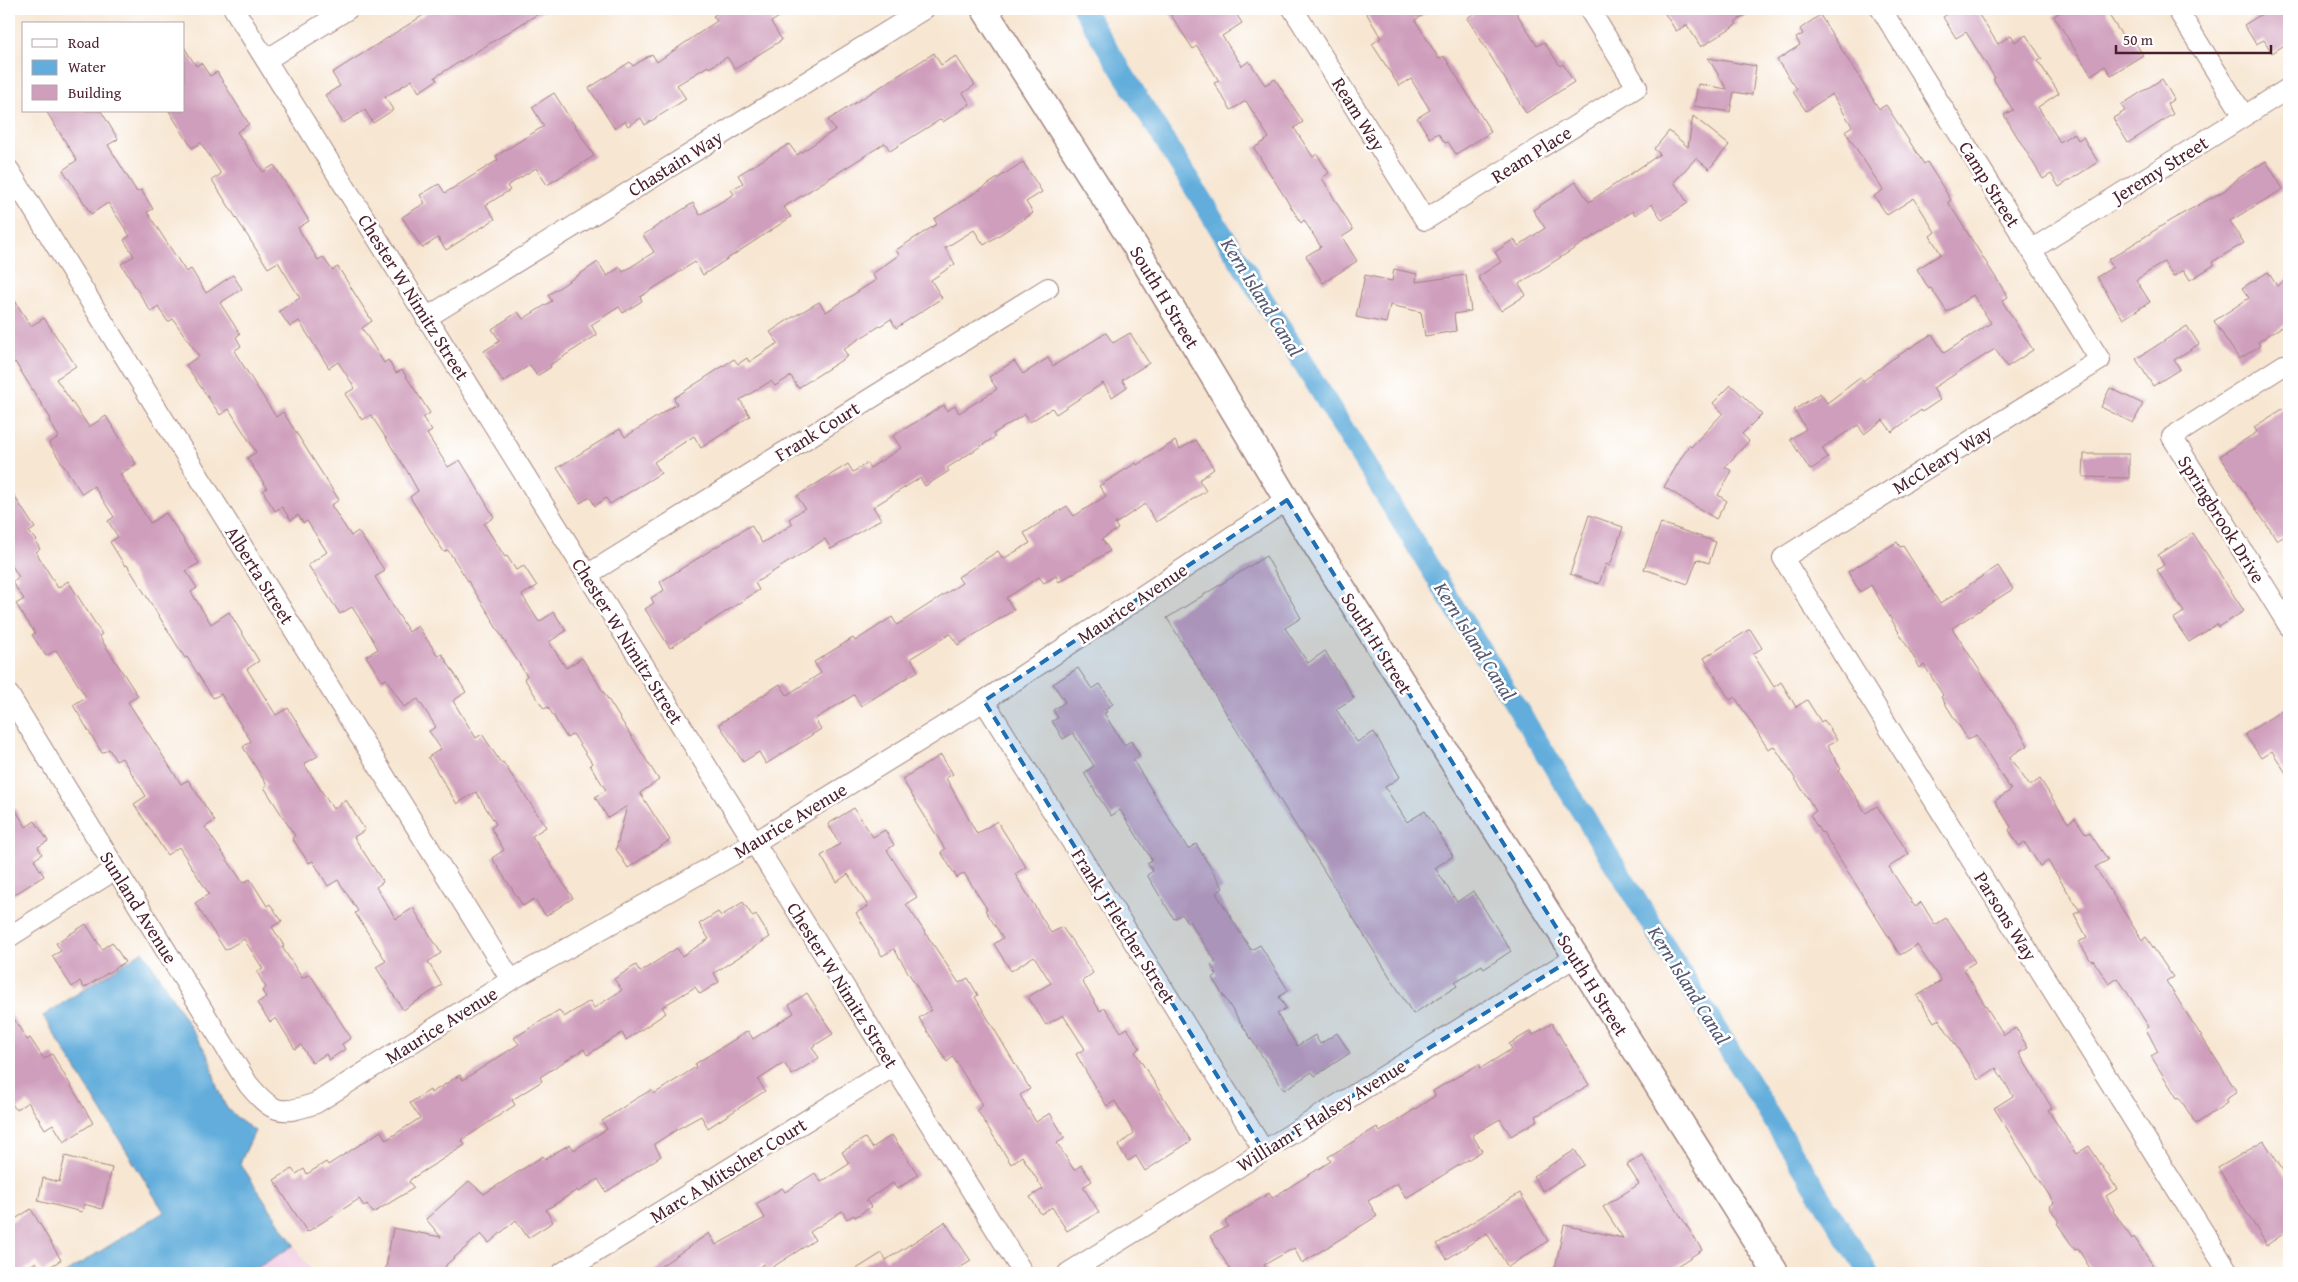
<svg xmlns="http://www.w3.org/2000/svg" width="2298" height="1282" font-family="'Gentium Book Plus',serif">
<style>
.built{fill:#f2cfe2}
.water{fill:#62addb;stroke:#566683}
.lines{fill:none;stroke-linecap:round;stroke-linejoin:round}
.canal{stroke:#62addb;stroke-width:21}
.building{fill:#cf9ebc}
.minor-casing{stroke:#a0827e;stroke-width:22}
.tertiary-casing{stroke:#a0827e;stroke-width:28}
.minor{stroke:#fff;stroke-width:20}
.tertiary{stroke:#fff;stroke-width:25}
.marked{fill:#1f6fb2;fill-opacity:0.2;stroke:#1f6fb2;stroke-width:4;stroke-dasharray:10 6;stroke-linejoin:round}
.labels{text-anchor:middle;stroke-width:5;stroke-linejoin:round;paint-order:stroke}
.street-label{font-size:19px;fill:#4a1f2b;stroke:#fff}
.water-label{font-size:20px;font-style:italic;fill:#545871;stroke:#fff}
</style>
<rect width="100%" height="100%" fill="#fff"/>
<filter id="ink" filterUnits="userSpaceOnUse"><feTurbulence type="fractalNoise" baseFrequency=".02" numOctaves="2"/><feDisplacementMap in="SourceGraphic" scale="10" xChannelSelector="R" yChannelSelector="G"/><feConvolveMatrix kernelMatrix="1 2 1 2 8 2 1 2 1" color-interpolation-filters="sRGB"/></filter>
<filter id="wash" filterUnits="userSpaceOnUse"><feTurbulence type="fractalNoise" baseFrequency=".0096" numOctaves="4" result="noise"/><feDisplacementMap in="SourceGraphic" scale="20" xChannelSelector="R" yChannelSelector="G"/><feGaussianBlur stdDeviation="1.12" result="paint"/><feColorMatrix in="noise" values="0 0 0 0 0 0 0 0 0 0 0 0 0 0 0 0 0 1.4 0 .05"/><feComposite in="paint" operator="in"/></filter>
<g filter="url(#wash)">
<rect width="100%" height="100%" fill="#f7e6d2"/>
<path class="built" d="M294 1245 313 1273H249Z"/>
<path class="water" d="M143 951 209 1057 217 1087 225 1105 238 1119 255 1131 240 1163 294 1245 249 1273H65L164 1212 43 1016Z"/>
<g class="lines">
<path class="canal" d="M1083 9 1868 1273"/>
</g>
<g id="blocks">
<path class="building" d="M433 9H546L435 77 437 80 419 92 412 80 385 97 393 110 373 123 365 110 343 123 325 95 340 86 332 73Z
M724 9H792L771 22 782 40 735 69 727 57 709 68 708 66 677 85 686 99 645 125 641 118 628 126 625 121 614 128 589 88 630 62 633 66 652 54 657 62 717 21 713 16Z
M1167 9H1233L1242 23 1222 36 1242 66 1249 61 1265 85 1275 79 1303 122 1294 128 1313 157 1317 154 1329 173 1322 178 1353 230 1342 237 1357 261 1323 283 1306 256 1321 247 1304 220 1301 223 1254 148 1269 138 1246 101 1231 110 1214 83 1219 81 1197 46 1193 49Z
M1364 9H1433L1415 20 1439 59 1444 56 1491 132 1456 154 1448 142 1445 143 1438 133 1430 138 1417 118 1430 110 1411 79 1399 86 1372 44 1381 38Z
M1481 9H1514L1537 46 1544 42 1560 66 1563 64 1574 82 1526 113 1467 18Z
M1662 9H1755L1735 22 1737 24 1701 47 1687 25 1676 31Z
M1956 9H1975L1998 44 2011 35 2015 42 2026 35 2042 59 2038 61 2059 93 2038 107 2060 142 2074 133 2078 140 2083 137 2098 162 2059 187 2051 174 2043 179 2004 115 2013 110 1993 79 1995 78 1966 32 1956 38 1943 17Z
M2065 9H2105L2125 40 2131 36 2143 55 2111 75 2105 66 2091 75 2054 16Z
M2270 9H2289V42L2272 53 2264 40 2256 44 2244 25Z
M1820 15 1879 109 1886 105 1924 164 1927 162 1951 200 1948 202 2008 297 2002 301 2033 350 2007 367 1995 349 1933 388 1940 400 1922 412 1921 410 1892 432 1883 420 1864 434 1858 425 1822 448 1828 458 1810 470 1790 439 1806 429 1794 410 1820 393 1827 403 1860 378 1863 381 1891 360 1932 334 1944 353 1991 323 1973 295 1947 312 1931 288 1929 289 1917 269 1941 254 1930 236 1935 232 1914 198 1887 215 1874 196 1883 190 1845 131 1852 126 1832 94 1806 111 1793 92 1797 89 1777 60 1800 45 1796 38 1803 34 1800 29Z
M184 47 196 66 201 63 210 76 217 72 249 124 237 132 263 172 274 165 309 221 298 228 318 260 323 257 332 270 338 267 372 321 362 328 384 363 388 360 396 373 402 370 417 393 430 413 423 418 432 431 427 434 448 467 460 460 476 486 494 517 484 524 505 557 507 556 516 570 524 566 537 586 522 595 539 622 554 612 566 631 549 642 566 668 582 658 659 780 640 793 670 840 628 868 616 849 627 806 608 818 595 797 606 790 590 765 592 763 573 734 567 738 548 707 544 709 524 678 527 676 492 621 493 620 448 550 444 552 429 528 410 497 418 491 407 471 371 415 362 420 345 394 355 388 338 362 329 368 299 321 290 327 279 311 300 298 278 262 268 268 212 180 221 174 201 143 192 148 169 111H184Z
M934 53 941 65 956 56 975 85 963 93 970 104 943 122 941 119 890 151 885 143 784 207 791 217 703 275 695 262 640 297 642 301 623 313 619 307 591 325 597 335 550 365 551 367 537 376 530 365 503 382 484 351 500 341 492 329 518 312 523 319 552 301 548 295 598 262 607 276 620 267 623 272 654 252 643 235 693 203 700 215 734 194 731 190 743 183 738 175 789 144 797 155 835 130 828 120Z
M1708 58 1756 66 1752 95 1734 92 1730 112 1694 106 1698 84 1727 89Z
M2162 79 2174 99 2167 104 2173 114 2128 143 2113 118 2125 111 2121 105Z
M554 93 594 156 547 185 536 168 507 186 510 190 486 205 495 219 446 250 438 238 422 248 402 217 425 203 420 195 439 184 445 193 498 160 496 156 544 126 532 107Z
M46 111H101L118 139 108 145 137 192 141 190 153 209 147 212 186 272 191 269 206 293 233 275 242 289 220 303 240 334 236 337 241 346 234 351 276 417 283 412 339 500 331 505 351 536 358 531 385 571 375 577 409 632 418 626 438 656 442 654 466 692 453 701 476 738 482 734 501 763 503 762 546 827 532 836 573 898 546 916 534 899 523 906 492 858 504 850 491 828 496 824 476 792 457 804 428 757 441 749 429 731 436 727 418 699 404 707 386 679 382 681 366 656 378 649 369 633 352 607 340 614 308 565 327 552 307 521 303 523 298 515 291 520 282 507 275 511 263 491 267 488 247 458 256 452 246 436 229 409 220 415 186 365 199 356 173 319 168 322 158 307 151 312 121 264 134 256 124 240 130 236 108 203 91 214 63 170 77 160Z
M1693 116 1729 145 1709 169 1696 158 1674 182 1688 203 1662 220 1652 204 1635 215 1633 211 1519 284 1526 295 1501 311 1478 277 1501 262 1495 252 1514 239 1518 246 1545 228 1533 210 1576 182 1589 202 1660 154 1654 149 1669 131 1688 147Z
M2266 161 2283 189 2230 221 2244 243 2212 262 2214 265 2190 280 2184 270 2173 277 2164 262 2136 280 2150 302 2123 319 2097 277 2113 267 2108 260 2171 220 2224 191 2240 177Z
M1023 162 1042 192 1026 202 1033 213 984 245 974 230 945 248 955 264 931 280 942 298 896 328 891 319 843 349 848 356 798 388 791 376 775 386 771 381 740 400 750 416 701 448 694 436 654 462 661 473 610 504 606 498 595 506 590 497 580 503 557 468 620 429 625 437 677 404 674 398 734 359 738 364 747 358 749 362 778 343 770 332 788 320 819 302 826 312 876 280 872 274 899 255 896 250 937 224 934 219Z
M1394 269 1417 274 1416 282 1466 275 1471 311 1454 314 1456 331 1425 336 1421 312 1390 305 1386 323 1356 317 1365 275 1392 281Z
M2268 272 2277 286 2289 278V322L2258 342 2260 346 2239 359 2214 321 2249 298 2242 288Z
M9 292 31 326 44 318 76 366 56 379 89 427 106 416 136 464 120 474 150 523 166 513 199 563 186 571 197 588 191 592 211 624 229 612 259 661 247 669 276 715 288 708 318 756 304 764 333 809 346 800 365 830 354 837 383 882 376 887 396 919 413 908 441 953 428 962 442 985 403 1010 376 967 386 961 355 913 358 911 338 880 328 886 313 861 309 863 292 838 295 836 264 787 267 785 243 747 251 741 221 694 213 698 187 657 185 658 127 565 125 566 110 542 118 537 108 521 114 517 94 486 82 494 49 443 59 437 49 420 51 419 15 362 9 366Z
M2187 326 2199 344 2174 360 2180 369 2153 386 2136 359Z
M1106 333 1113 343 1130 333 1149 363 1122 380 1127 387 1112 397 1103 383 1056 414 1052 408 1030 422 1025 414 993 434 995 437 947 468 949 471 925 486 920 478 873 507 881 519 831 549 825 539 755 583 759 590 670 648 645 609 654 603 651 598 664 590 660 582 751 525 762 543 793 524 789 519 805 508 797 496 848 464 853 472 867 463 870 468 901 448 893 436 944 405 947 411 955 406 959 413 997 389 989 377 1014 361 1023 374 1048 358 1053 366Z
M1731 385 1762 414 1742 434 1749 441 1725 467 1732 471 1718 495 1727 501 1716 519 1664 487 1689 445 1691 447 1723 413 1713 403Z
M2110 388 2143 404 2133 423 2101 407Z
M2289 405V532L2277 540 2220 456 2257 432 2254 427Z
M1196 440 1214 469 1199 480 1206 491 1156 522 1145 504 1115 524 1118 529 1102 539 1110 551 1059 582 1056 576 1044 583 1039 577 1006 598 1014 610 958 645 950 634 911 658 918 671 861 706 854 695 815 719 821 729 766 764 759 752 743 762 719 724 780 684 787 695 821 673 814 662 853 638 855 641 892 617 897 625 962 583 958 577 998 551 1003 559 1030 543 1024 533 1067 506 1074 516 1106 496 1099 486 1136 463 1137 465 1175 441 1180 449Z
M2084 454H2129V478L2083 477Z
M9 488 35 528 29 532 37 540 36 542 40 549 36 552 58 588 68 581 102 634 99 636 138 696 128 702 181 784 188 780 215 821 205 827 243 883 250 879 267 906 270 904 282 921 272 927 284 946 282 947 302 978 310 974 351 1038 342 1044 345 1049 329 1060 326 1054 312 1063 301 1045 295 1049 276 1018 270 1022 257 1003 266 997 262 991 266 988 257 972 263 969 244 939 225 950 195 903 209 894 179 847 167 855 134 804 146 796 122 758 116 761 109 749 102 753 73 705 86 697 56 650 46 656 32 635 35 633 16 604 24 599 12 582 19 577 9 561Z
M1589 515 1623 527 1610 566 1606 564 1599 584 1570 574Z
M1661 523 1716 542 1709 563 1697 559 1688 584 1644 569Z
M2193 533 2244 611 2219 627 2217 624 2189 642 2173 619 2184 612 2157 570 2164 565 2158 555Z
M1897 542 1900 547 1903 546 1940 604 1998 566 2013 589 1952 628 2028 745 2009 757 2030 786 2040 779 2068 823 2075 818 2086 834 2089 832 2108 860 2095 867 2142 940 2146 937 2173 977 2166 981 2237 1092 2225 1100 2227 1103 2196 1124 2179 1097 2177 1098 2151 1056 2158 1052 2146 1029 2149 1027 2118 978 2109 984 2093 960 2091 961 2079 942 2087 937 2074 914 2080 911 2048 861 2040 866 2025 843 2019 846 2009 830 2011 827 1995 801 2011 790 1976 735 1968 740 1941 697 1943 695 1924 665 1920 668 1871 585 1860 592 1848 572Z
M1266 556 1301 618 1285 628 1308 663 1325 651 1354 698 1336 709 1357 742 1374 732 1400 777 1385 787 1407 822 1425 811 1453 856 1435 868 1457 902 1473 891 1511 951 1484 969 1482 965 1455 982 1457 986 1413 1014 1167 618Z
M1750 629 1762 648 1753 654 1774 687 1781 682 1796 707 1807 700 1821 722 1824 720 1837 740 1827 746 1841 769 1839 771 1866 813 1877 806 1909 854 1889 867 1915 907 1921 902 1935 925 1946 918 1963 943 1975 962 1964 969 1978 994 2004 1035 2016 1028 2028 1048 2019 1053 2052 1108 2048 1110 2076 1154 2089 1146 2117 1189 2106 1196 2114 1210 2113 1211 2132 1239 2134 1237 2158 1273H2093L2078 1249 2075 1250 2057 1223 2059 1222 2049 1206 2054 1203 1994 1108 2013 1096 1996 1068 1978 1080 1939 1019 1934 1022 1917 996 1941 981 1917 945 1900 955 1823 832 1821 833 1810 815 1816 811 1774 746 1768 749 1735 697 1730 700 1704 658Z
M1078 668 1092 689 1100 684 1113 704 1105 709 1107 712 1104 713 1124 745 1131 741 1140 756 1133 760 1188 849 1196 844 1204 857 1223 888 1216 893 1251 950 1260 945 1288 990 1279 997 1286 1008 1277 1014 1297 1046 1315 1035 1320 1044 1337 1033 1350 1053 1315 1076 1312 1072 1284 1090 1212 978 1217 975 1211 965 1216 962 1189 921 1187 922 1182 914 1174 919 1147 875 1153 871 1147 863 1152 860 1140 841 1120 810 1111 816 1098 796 1084 773 1094 766 1073 733 1063 739 1052 721 1058 718 1053 710 1065 702 1053 684Z
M2289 706V778L2272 751 2261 758 2245 734Z
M941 755 953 774 946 778 977 834 997 821 1026 867 1015 874 1051 933 1062 927 1079 951 1093 973 1082 981 1100 1011 1105 1008 1121 1032 1127 1028 1140 1048 1135 1052 1191 1141 1145 1171 1136 1156 1128 1161 1118 1146 1134 1133 1115 1101 1107 1106 1096 1089 1076 1054 1085 1049 1063 1015 1046 1025 1028 997 1051 983 1034 956 1011 971 994 944 1003 938 985 910 987 909 964 873 957 878 941 852 945 849 902 779Z
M9 799 26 827 35 821 48 841 38 847 42 854 34 860 44 876 9 898Z
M854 808 873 837 885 830 894 845 887 850 917 897 906 904 959 983 968 978 978 995 975 997 1030 1089 1020 1095 1036 1122 1050 1113 1065 1138 1057 1143 1074 1170 1081 1165 1092 1181 1083 1187 1099 1212 1067 1231 1052 1207 1041 1214 1030 1197 1043 1189 1022 1156 1011 1164 977 1110 983 1105 953 1057 947 1062 919 1018 931 1010 894 949 882 956 871 938 856 913 868 906 848 874 837 882 821 856 840 844 828 824Z
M743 902 753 917 756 915 770 937 714 973 719 982 700 994 695 987 662 1007 666 1013 626 1040 622 1033 587 1055 584 1049 540 1077 542 1081 512 1100 515 1105 462 1140 465 1145 411 1179 409 1182 414 1188 373 1213 367 1204 364 1206 359 1199 307 1232 274 1180 292 1169 296 1174 304 1169 307 1174 326 1162 328 1165 381 1131 386 1140 420 1118 410 1103 430 1090 431 1093 460 1075 463 1080 519 1044 514 1038 559 1010 564 1017 590 1001 594 1008 622 990 614 979 636 965 640 972 677 948 682 956 709 939 699 924 718 912 721 916Z
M86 924 102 949 112 942 125 962 84 988 80 981 72 987 52 956 61 951 56 943Z
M807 993 833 1034 812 1047 819 1058 792 1075 784 1063 758 1080 765 1091 708 1128 701 1116 681 1127 654 1144 661 1156 606 1192 598 1179 578 1192 577 1190 546 1210 553 1222 528 1238 516 1220 489 1243 481 1234 446 1265 444 1273H385L393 1228 441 1237 426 1219 469 1181 484 1194 543 1156 545 1159 570 1144 574 1150 607 1129 602 1121 634 1100 651 1090 654 1094 696 1067 695 1064 748 1031 753 1039 794 1013 789 1005Z
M9 1011 27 1040 30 1038 44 1059 52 1054 93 1123 64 1142 53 1124 45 1129 28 1102 16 1110 9 1099V1074L15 1069 9 1059Z
M1552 1023 1589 1085 1536 1116 1538 1120 1511 1136 1500 1119 1472 1135 1482 1151 1406 1198 1397 1183 1368 1201 1377 1216 1302 1263 1294 1248 1264 1265 1269 1273H1232L1210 1236 1228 1226 1225 1221 1269 1193 1272 1198 1331 1161 1328 1157 1377 1127 1380 1132 1435 1096 1433 1091 1479 1064 1481 1068 1512 1049 1509 1044 1531 1031 1533 1035Z
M892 1135 918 1175 897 1189 893 1183 866 1200 871 1207 855 1217 854 1215 847 1219 842 1211 810 1232 815 1240 768 1270 764 1264 749 1273H651L709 1233 716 1245 765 1218 756 1204 782 1188 785 1192 815 1173 821 1182 849 1164 842 1152 865 1138 872 1148Z
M2264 1141 2289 1180V1230L2267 1245 2218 1168Z
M1575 1150 1584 1165 1543 1191 1533 1176Z
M1642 1155 1702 1250 1666 1273H1554L1564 1225 1623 1238 1603 1207 1639 1184 1627 1165Z
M65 1156 112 1168 102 1209 84 1204 82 1212 38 1201 43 1178 59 1182Z
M1520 1193 1548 1241 1508 1267 1487 1233 1447 1259 1437 1244Z
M31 1209 61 1260 42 1272 36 1262 19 1273H13L9 1267V1223Z
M945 1222 971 1261 951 1273H850L882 1253 886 1260Z"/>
</g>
</g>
<g filter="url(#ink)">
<use href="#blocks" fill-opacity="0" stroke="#a0827e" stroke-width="1"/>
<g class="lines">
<defs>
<path id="minor" d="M234 9 1023 1273
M1293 9 1425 220 1637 87 1589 9
M1881 9 2100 360 1783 558 2229 1273
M2177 9 2244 116
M266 60 348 9
M9 170 511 980
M2031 250 2289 88
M426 318 924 9
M2289 364 2284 365 2172 437 2289 626
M587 575 1048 288
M9 695 248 1084C272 1113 280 1116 316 1103L511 980 754 843 984 701 1287 500
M984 701 1264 1151
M9 937 116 869
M562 1273 894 1066
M1068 1273 1575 957"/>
<path id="tertiary" d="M984 9 1135 246 1287 500 1776 1273"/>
</defs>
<use href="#minor" class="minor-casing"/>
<use href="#tertiary" class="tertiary-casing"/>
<use href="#minor" class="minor"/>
<use href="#tertiary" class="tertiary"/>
</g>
</g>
<path class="marked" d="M1287 500 1575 957 1264 1151 984 701Z"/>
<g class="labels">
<g class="street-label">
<text transform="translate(1359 114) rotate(58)" y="7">Ream Way</text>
<text transform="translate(1531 154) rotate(-32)" y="7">Ream Place</text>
<text transform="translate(675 163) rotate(-32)" y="7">Chastain Way</text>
<text transform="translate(2160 169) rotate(-32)" y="7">Jeremy Street</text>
<text transform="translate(1990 184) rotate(58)" y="7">Camp Street</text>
<text transform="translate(414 297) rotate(58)" y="7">Chester W Nimitz Street</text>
<text transform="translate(1165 297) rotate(59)" y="7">South H Street</text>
<text transform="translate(817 431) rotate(-32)" y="7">Frank Court</text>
<text transform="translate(1942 459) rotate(-32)" y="7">McCleary Way</text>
<text transform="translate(2222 519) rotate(58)" y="7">Springbrook Drive</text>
<text transform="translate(260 575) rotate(58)" y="7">Alberta Street</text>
<text transform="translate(1132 603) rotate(-34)" y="7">Maurice Avenue</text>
<text transform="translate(628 641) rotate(58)" y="7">Chester W Nimitz Street</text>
<text transform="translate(1377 643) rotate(58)" y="7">South H Street</text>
<text transform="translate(790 820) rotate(-31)" y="7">Maurice Avenue</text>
<text transform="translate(139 907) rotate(58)" y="7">Sunland Avenue</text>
<text transform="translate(2006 916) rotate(58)" y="7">Parsons Way</text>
<text transform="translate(1124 926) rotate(58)" y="7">Frank J Fletcher Street</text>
<text transform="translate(843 985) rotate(58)" y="7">Chester W Nimitz Street</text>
<text transform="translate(1593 985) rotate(58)" y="7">South H Street</text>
<text transform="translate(441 1025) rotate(-32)" y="7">Maurice Avenue</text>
<text transform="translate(1321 1115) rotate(-32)" y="7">William F Halsey Avenue</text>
<text transform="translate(728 1170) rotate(-32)" y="7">Marc A Mitscher Court</text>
</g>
<g class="water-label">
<text transform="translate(1262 297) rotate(58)" y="7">Kern Island Canal</text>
<text transform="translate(1475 641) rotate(58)" y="7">Kern Island Canal</text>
<text transform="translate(1689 985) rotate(58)" y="7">Kern Island Canal</text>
</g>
</g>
<rect width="2298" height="1282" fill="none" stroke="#fff" stroke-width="30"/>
<rect x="22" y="22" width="162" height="90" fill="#ffffff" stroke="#b7a5aa"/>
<rect x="32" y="39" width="25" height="8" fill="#ffffff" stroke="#b7a5aa"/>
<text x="68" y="48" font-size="15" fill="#4a1f2b">Road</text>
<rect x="32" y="60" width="25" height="15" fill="#62addb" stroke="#b7a5aa"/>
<text x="68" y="72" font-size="15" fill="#4a1f2b">Water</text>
<rect x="32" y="85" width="25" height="15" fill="#cf9ebc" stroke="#b7a5aa"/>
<text x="68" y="98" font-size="15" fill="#4a1f2b">Building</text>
<path d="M2116 45v8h155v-8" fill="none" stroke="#4a1f2b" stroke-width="2.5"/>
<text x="2123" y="45" font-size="15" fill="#4a1f2b" stroke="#ffffff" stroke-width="4" paint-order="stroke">50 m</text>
</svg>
